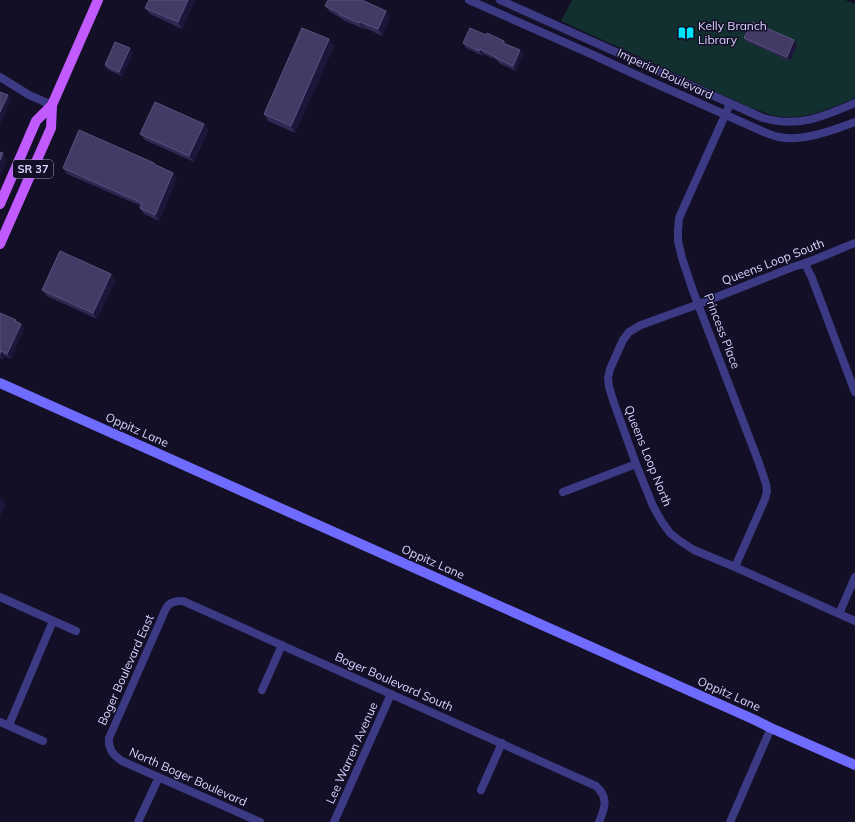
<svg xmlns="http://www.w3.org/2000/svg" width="855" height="822" font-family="Mulish,sans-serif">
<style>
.green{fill:#12302f}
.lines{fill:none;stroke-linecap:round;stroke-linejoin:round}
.street{stroke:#3d3a85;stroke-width:8}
.secondary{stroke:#6f6bff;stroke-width:10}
.primary{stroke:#c25bff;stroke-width:10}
.wall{fill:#312854}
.shaded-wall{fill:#1d163a}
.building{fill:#433a66;stroke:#5a527e}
.labels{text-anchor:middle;stroke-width:3;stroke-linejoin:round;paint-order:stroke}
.shield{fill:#130f26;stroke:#9e99be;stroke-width:1}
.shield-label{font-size:11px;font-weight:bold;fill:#d9d4ff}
.poi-label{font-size:12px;fill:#d9d4ff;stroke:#130f26;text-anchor:start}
.street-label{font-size:12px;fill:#d9d4ff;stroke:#130f26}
</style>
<rect width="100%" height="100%" fill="#130f26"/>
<path class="green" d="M572 0H845L855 4V98C827 109 806 121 775 116 767 114 759 110 751 108L561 21Z"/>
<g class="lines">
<path class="street" d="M469 0 591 54 643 78 764 132C769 134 774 136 779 137 802 142 834 130 855 122
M500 0 763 118C799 128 822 117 855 103
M0 77 29 95 52 105
M730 104 679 218 678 230V241L682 258 693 291 759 463 766 484 767 491 765 499 735 567
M855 243C834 251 814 261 793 267L699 304 641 325 629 332 623 340 610 369 608 378 609 387 614 403 636 464 653 506 662 522 670 533 680 541 694 550 735 567 855 621
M805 264 812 278 855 392
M563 492 636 464
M0 597 76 631
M839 614 855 577
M262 690 282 645
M0 722 43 741
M9 725 53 621
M481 790 502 743
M138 822 159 777
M260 822 122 761C113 755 108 749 109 738L160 622C166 609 166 600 183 601L596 786C609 798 605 808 599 822
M334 822 391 694
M730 822 771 728"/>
<path class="secondary" d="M0 383 755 720 771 728 855 765"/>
<path class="primary" d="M0 204 36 121 52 105 98 0
M0 244 51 128 52 105"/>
</g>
<path class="wall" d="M149 0H195L182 29 150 14 145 8Z
M325 6 390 17 382 36 365 28 364 29 343 20 341 18 330 12Z
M486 35 504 41 506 44 520 50 523 55 516 71 499 63 497 60 483 54V56L466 48 463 43Z
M744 38 797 45 790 61 748 42Z
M329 39 334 46 295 133 268 121 264 114Z
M133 53 122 76 108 70 105 65Z
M204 124 208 130 194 162 145 140 140 134Z
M154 163 156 165 177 178 159 221 144 214 140 208 141 206 67 174 63 168Z
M111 274 115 281 97 319 47 296 42 290Z
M0 313 17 322 24 328 11 359 5 356 3 359 0 358Z"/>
<path class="shaded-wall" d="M188 0H195L182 29 178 22Z
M386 11 390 17 382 36 378 29Z
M360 22 365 28 364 29 359 23Z
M329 39 334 46 295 133 291 126Z
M794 40 797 45 790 61 787 57Z
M130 48 133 53 122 76 119 72Z
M480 49 483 54V56L479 51Z
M520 50 523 55 516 71 513 66Z
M8 95 11 100 0 125V112Z
M204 124 208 130 194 162 189 156Z
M3 153 7 160 0 177V160Z
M173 173 177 178 159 221 155 215Z
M111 274 115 281 97 319 93 313Z
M21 324 24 328 11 359 7 354Z
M1 351 5 356 3 359 0 355Z
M1 498 6 504 0 517V501Z"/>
<path class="building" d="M149 0H188L178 22 145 8Z
M328 0H362L386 11 378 29 360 22 359 23 339 14 340 13 325 6Z
M752 22 794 40 787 57 744 38Z
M302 28 329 39 291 126 264 114Z
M470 28 486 35 487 33 504 41 503 43 520 50 513 66 496 58V57L480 49 479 51 463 43Z
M115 42 130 48 119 72 105 65Z
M0 92 8 95 0 112Z
M155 102 204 124 189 156 140 134Z
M79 130 154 163V164L173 173 155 215 140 208 142 203 63 168Z
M0 152 3 153 0 160Z
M60 251 111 274 93 313 42 290Z
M0 313 16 320 15 321 21 324 7 354 1 351 0 354Z"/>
<defs>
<symbol id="library-bare" viewBox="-9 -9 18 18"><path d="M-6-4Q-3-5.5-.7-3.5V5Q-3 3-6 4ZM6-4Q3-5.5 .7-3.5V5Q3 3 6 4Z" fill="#00e5ff" stroke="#130f26" stroke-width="2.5" paint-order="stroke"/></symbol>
</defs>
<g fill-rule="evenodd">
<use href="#library-bare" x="675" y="22" width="22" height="22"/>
</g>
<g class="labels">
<rect class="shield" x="13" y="160" width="40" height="18" rx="3"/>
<g class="shield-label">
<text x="33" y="173">SR 37</text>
</g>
<g class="poi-label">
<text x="698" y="30">Kelly Branch<tspan x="698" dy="14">Library</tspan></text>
</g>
<g class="street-label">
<text transform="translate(665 74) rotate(25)" y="4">Imperial Boulevard</text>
<text transform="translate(773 262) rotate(-21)" y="4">Queens Loop South</text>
<text transform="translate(722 331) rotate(69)" y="4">Princess Place</text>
<text transform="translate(137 430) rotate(24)" y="4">Oppitz Lane</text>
<text transform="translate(648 456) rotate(68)" y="4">Queens Loop North</text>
<text transform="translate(433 562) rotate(24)" y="4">Oppitz Lane</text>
<text transform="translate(126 670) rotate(-66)" y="4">Boger Boulevard East</text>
<text transform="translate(394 682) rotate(24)" y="4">Boger Boulevard South</text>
<text transform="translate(729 694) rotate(24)" y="4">Oppitz Lane</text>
<text transform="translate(352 753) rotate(-66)" y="4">Lee Warren Avenue</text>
<text transform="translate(188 777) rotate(24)" y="4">North Boger Boulevard</text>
</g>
</g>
</svg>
